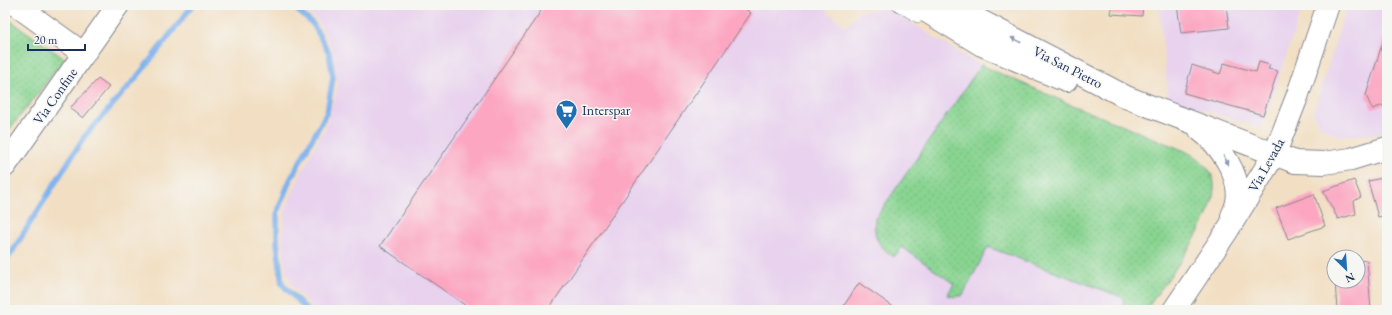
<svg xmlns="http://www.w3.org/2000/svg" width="1392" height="315" font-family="'EB Garamond',serif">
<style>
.built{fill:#e8d2ee}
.grass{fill:url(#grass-dots);stroke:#528278}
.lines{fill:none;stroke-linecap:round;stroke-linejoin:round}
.stream{stroke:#81b3ed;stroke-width:5.5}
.building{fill:#fca6c1}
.lane-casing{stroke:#868790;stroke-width:12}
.street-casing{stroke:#868790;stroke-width:24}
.secondary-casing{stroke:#868790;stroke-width:24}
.lane{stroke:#fff;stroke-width:11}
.street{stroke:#fff;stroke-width:22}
.secondary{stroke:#fff;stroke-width:22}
.oneway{fill:#8d97ae}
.labels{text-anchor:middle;stroke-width:3;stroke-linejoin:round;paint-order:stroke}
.street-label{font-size:14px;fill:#1b2f5e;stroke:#f6f6f2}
.poi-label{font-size:14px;fill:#1b2f5e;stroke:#f6f6f2;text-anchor:start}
</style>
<defs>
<pattern id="grass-dots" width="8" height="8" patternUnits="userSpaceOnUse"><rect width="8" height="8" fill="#89d491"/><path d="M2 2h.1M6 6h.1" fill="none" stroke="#76b67f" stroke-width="1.8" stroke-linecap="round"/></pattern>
</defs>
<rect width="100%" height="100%" fill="#f6f6f2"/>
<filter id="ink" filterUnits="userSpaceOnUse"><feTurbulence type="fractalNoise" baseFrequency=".025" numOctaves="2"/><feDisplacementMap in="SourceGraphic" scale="8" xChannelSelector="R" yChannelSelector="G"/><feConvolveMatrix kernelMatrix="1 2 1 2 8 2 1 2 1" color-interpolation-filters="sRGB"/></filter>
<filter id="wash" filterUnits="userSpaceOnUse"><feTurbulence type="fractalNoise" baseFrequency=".012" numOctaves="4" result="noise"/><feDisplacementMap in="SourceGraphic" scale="16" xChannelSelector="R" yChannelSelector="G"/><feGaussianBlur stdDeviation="0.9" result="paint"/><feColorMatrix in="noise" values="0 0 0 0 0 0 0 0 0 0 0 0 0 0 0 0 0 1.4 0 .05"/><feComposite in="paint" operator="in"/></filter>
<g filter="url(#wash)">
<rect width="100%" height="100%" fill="#f2dfc3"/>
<path class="built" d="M300 5H820L846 27 860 11 888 8 969 59 1067 103 1185 151 1197 158 1208 170 1214 183 1212 202 1205 221 1146 310H315L291 284 286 272 282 235 285 210 301 174 327 124 338 86 332 48 318 21Z
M1159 5H1303L1262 128 1168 99Z
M1347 5H1387V132L1382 134 1338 136 1321 127 1313 114Z"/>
<path class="grass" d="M5 17 65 59 5 135Z
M981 65 1067 103 1185 151C1197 157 1214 170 1214 185 1216 220 1166 280 1146 310H1121L1124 298 988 247 963 295 956 297 947 295 954 284 902 247 894 257C877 244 874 240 875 219Z"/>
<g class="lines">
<path class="stream" d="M291 5 313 24 329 53 333 77 327 112 290 180 277 212V242L282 284 307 310
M5 263 84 137 137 77 193 5"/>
</g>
<g id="blocks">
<path class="building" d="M545 5H740L751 13 548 310H472L380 246Z
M1112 5H1143L1142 16 1111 14Z
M1177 5H1226L1229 28 1181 33Z
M1387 29V104L1372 109 1366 95Z
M1259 62 1270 65 1268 69 1278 71 1263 115 1184 93 1192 65 1220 74 1224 63 1256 72Z
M98 79 109 87 83 118 70 108Z
M1387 177V215L1378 217 1368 181Z
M1354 180 1361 197 1354 201 1356 214 1338 219 1323 191Z
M1314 194 1325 226 1288 239 1276 208Z
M1367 260 1371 310H1337L1335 281H1358V261Z
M859 283 898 310H841Z"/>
</g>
</g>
<g filter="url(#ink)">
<use href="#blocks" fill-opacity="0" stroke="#868790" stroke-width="1"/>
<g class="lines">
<defs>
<path id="lane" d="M898 5 918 17"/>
<path id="street" d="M16 5 84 54
M5 166 118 5"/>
<path id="secondary" d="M916 5 982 45 1066 81
M950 5 1126 97 1295 162 1324 163 1351 159 1387 148
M1200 130C1219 144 1242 176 1237 202 1236 207 1234 212 1232 216
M1174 310 1227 231 1275 153 1297 97 1328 5"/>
</defs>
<use href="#lane" class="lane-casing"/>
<use href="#street" class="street-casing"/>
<use href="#secondary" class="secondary-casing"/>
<use href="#lane" class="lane"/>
<use href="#street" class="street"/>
<use href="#secondary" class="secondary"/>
</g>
<defs><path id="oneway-solid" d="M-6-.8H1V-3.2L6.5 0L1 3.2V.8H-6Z"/></defs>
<g class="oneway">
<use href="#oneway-solid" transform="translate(1016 40) rotate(-152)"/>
<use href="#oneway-solid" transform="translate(1226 160) rotate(62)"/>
</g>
</g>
<defs>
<symbol id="supermarket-pin" viewBox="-11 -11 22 30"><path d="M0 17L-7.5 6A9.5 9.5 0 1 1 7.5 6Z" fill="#1f6fb2" stroke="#f6f6f2"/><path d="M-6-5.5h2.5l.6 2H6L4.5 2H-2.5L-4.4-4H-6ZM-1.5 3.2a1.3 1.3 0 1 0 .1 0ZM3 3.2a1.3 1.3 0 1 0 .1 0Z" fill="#fff"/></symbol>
</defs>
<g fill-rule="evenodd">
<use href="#supermarket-pin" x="554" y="98" width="25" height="34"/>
</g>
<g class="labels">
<g class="street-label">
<text transform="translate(1068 67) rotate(27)" y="5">Via San Pietro</text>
<text transform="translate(55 96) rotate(-55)" y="5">Via Confine</text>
<text transform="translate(1266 165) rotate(-61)" y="5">Via Levada</text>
</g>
<g class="poi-label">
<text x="582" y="115">Interspar</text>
</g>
</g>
<rect width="1392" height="315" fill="none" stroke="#f6f6f2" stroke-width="20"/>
<g transform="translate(1346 269) rotate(155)"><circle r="19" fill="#f6f6f2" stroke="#9ea6b7"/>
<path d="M0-3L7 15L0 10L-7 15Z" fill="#1f6fb2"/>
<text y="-6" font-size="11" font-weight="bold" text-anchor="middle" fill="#1b2f5e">N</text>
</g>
<path d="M28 44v6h57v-6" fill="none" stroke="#1b2f5e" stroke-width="2"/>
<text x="34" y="44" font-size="12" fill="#1b2f5e" stroke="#f6f6f2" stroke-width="3" paint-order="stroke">20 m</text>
</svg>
